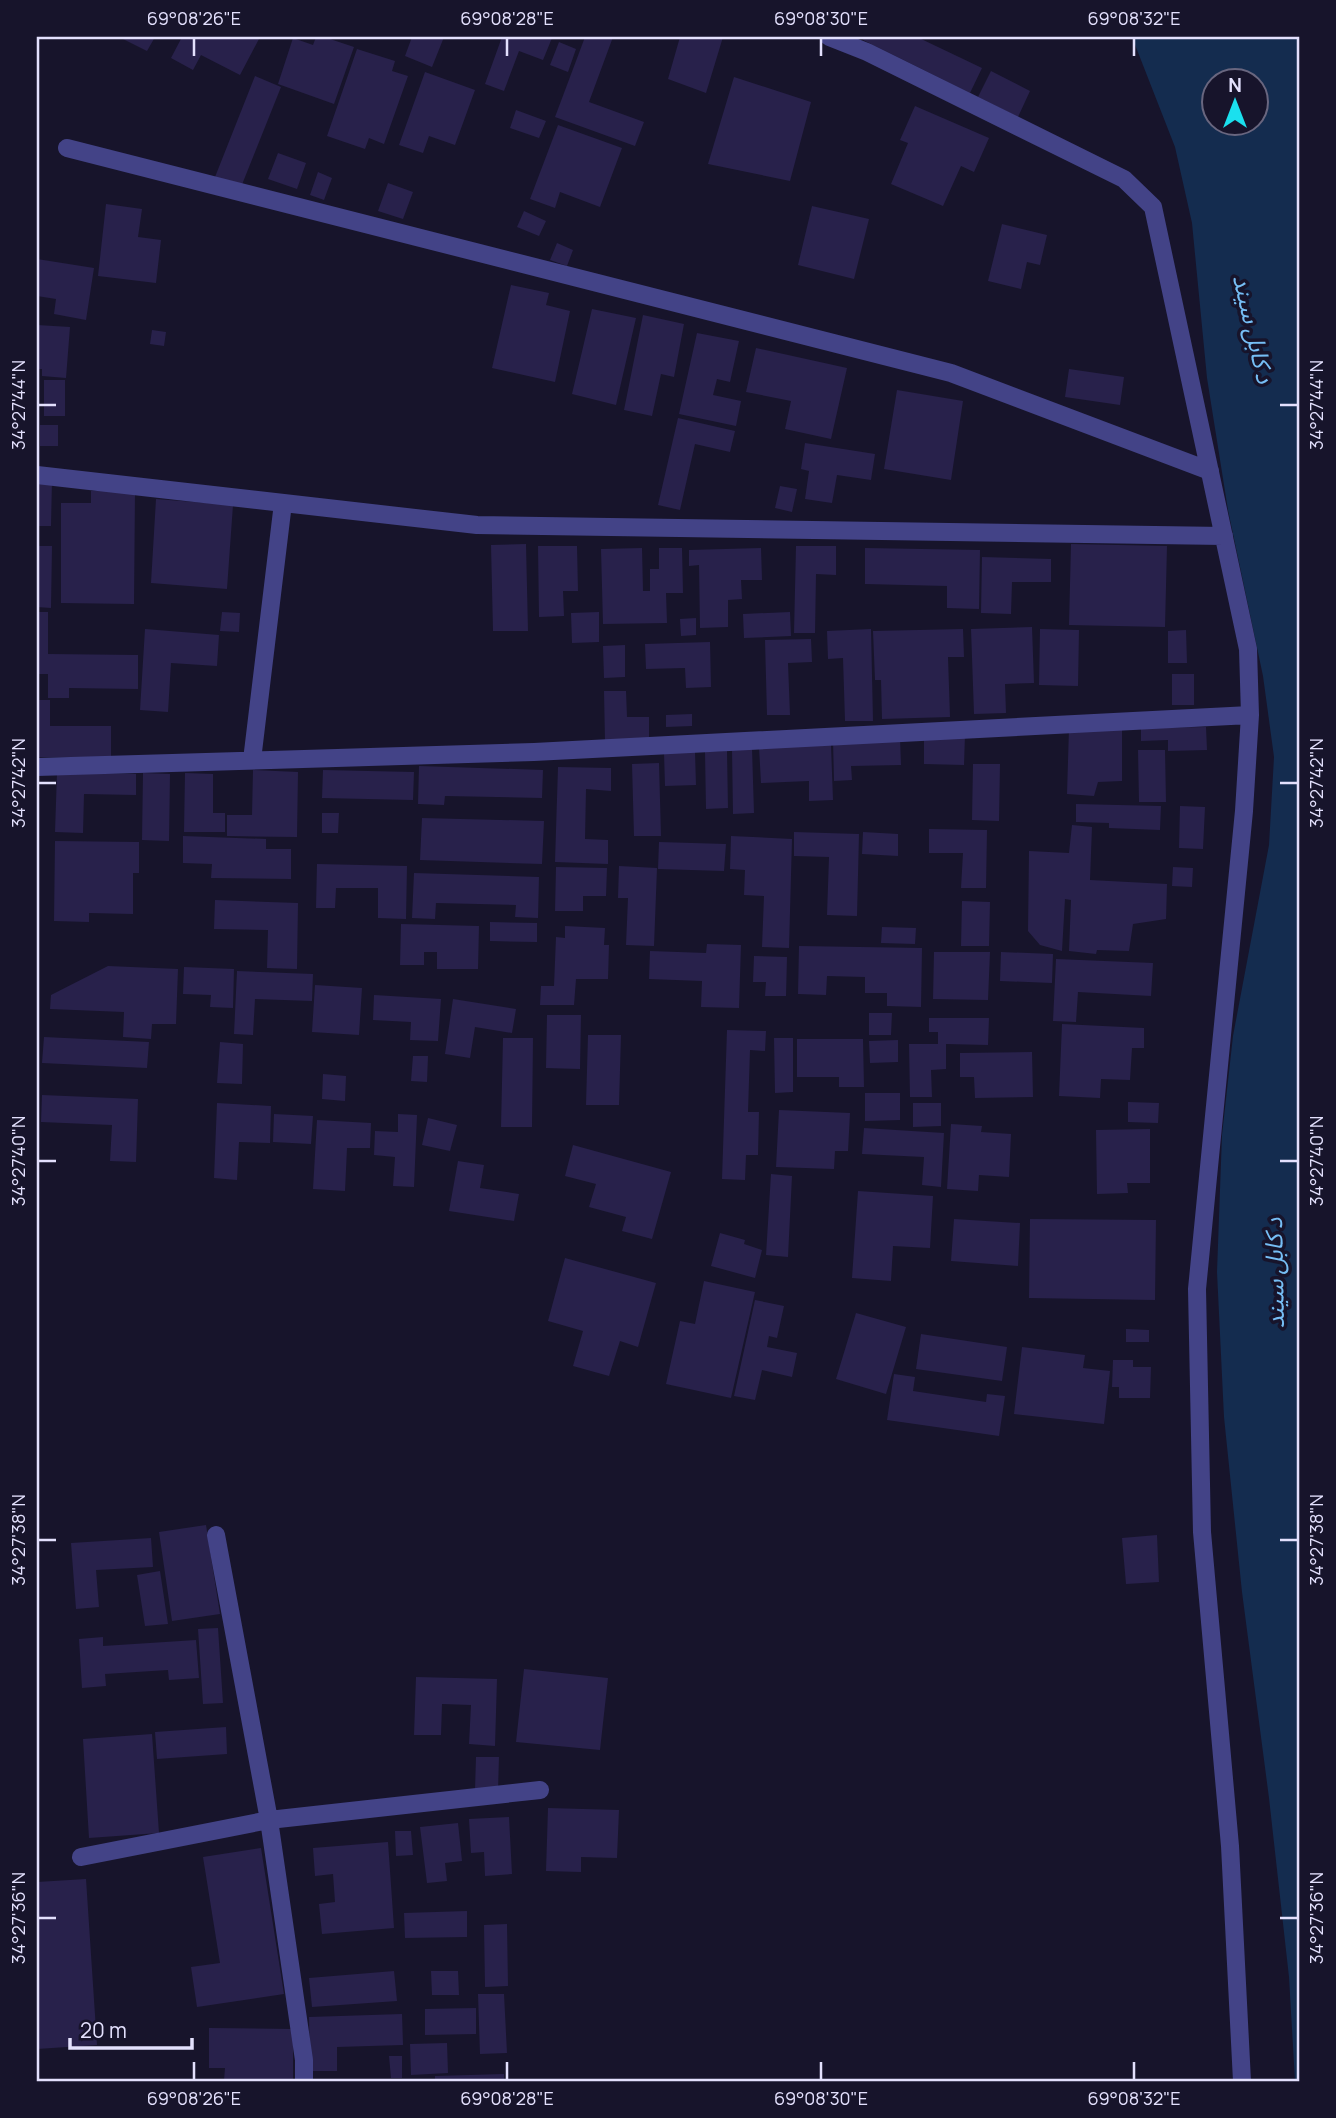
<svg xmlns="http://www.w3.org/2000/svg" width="1336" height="2118" font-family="Manrope,'Noto Sans Arabic',sans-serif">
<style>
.water{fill:#142c4f;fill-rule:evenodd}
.building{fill:#28214b}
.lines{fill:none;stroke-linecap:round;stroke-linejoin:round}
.street{stroke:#434387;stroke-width:18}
.ticks{fill:none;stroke:#e3e0fd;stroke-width:2.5}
.labels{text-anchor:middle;stroke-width:7;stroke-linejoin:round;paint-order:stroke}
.water-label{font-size:24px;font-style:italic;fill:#76bef5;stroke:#17142b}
.neatline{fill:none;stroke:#e3e0fd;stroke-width:2.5}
.ticks-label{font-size:18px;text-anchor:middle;fill:#e3e0fd}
</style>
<rect width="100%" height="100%" fill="#17142b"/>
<path class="water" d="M1132 37H1299V2081H1295L1289 1977 1269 1798 1242 1592 1224 1417 1217 1272 1222 1135 1233 1036 1269 845 1274 757 1263 676 1228 510 1207 378 1192 223 1175 147ZM1214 80H1256V122H1214Z"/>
<path class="building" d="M119 37H155L147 51Z
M182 37H260L240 75 201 55 193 70 171 58Z
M316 37H324L354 47 334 104 278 84 293 38 313 45Z
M412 37H444L432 67 405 56Z
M502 37 552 38 543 60 519 51 504 91 485 84Z
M585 37H613L589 102 644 122 635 146 555 117Z
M680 37H723L706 93 668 79Z
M864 37H917L982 68 970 93 863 40Z
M559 42 576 49 568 72 550 65Z
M357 49 395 61 392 71 408 76 384 144 369 138 365 149 327 136Z
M991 71 1030 91 1018 117 978 97Z
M425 72 475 90 455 145 429 136 423 153 399 145Z
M255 76 281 87 241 187 215 177Z
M734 77 811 102 790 181 708 164Z
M915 106 989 138 974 172 961 166 943 206 891 184 908 143 900 140Z
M516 110 546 121 539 138 510 128Z
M558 125 622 148 600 207 560 192 555 208 530 199Z
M278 153 306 163 297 189 268 179Z
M318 172 332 178 324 200 310 195Z
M388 183 413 192 403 219 378 211Z
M106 204 142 209 138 237 161 240 156 283 98 276Z
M812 206 869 219 854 279 798 265Z
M524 211 546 221 539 236 517 227Z
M1002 224 1047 235 1040 265 1027 262 1021 289 988 281Z
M557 243 573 250 567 266 550 260Z
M37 259 94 268 86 320 54 314 56 299 37 296Z
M511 285 549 293 546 305 570 311 555 382 492 368Z
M592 309 636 318 616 405 572 394Z
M643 315 684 324 674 377 661 374 652 416 624 410Z
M37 325 70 327 66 378 42 376V369H37Z
M152 330 166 332 164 346 150 344Z
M697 333 739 341 730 382 717 379 713 395 741 401 736 426 679 414Z
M756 348 847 368 831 439 785 429 791 401 746 392Z
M1069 369 1124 377 1120 405 1065 397Z
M44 380H65V416H44Z
M897 390 963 401 951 480 884 469Z
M678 418 735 431 730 452 695 444 680 510 658 505Z
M40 425H58V446H40Z
M805 443 875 454 871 480 837 475 832 503 805 499 809 471 801 469Z
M37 479 52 480 51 526H37Z
M780 486 797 489 792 512 775 508Z
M91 491H135L134 604 61 603V503H91Z
M156 499 233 505 227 589 151 583Z
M526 544 528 631H493L491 545Z
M1071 544 1167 546 1165 627 1069 625Z
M37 546H52L51 608 37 607Z
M538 546H577L578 591H563L564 616 539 617Z
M796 546H836V575L816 574 815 633H794Z
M642 548 643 591H650V569H659V548H682L683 593H666L667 623 603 624 601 549Z
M761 548 762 580H741L742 599 728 600V627L700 628 699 565 689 566V550Z
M865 548 980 550 979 609 947 608V586L865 584Z
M982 557 1051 559V582H1012L1011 614 981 613Z
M37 612H48V654L138 655V689L69 688V698H48V674H37Z
M222 612 240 613 239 632 220 631Z
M599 612V642L572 643 571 613Z
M790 612 791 636 744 638 743 614Z
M696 618V635L681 636 680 619Z
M1032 627 1034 683 1005 684 1006 713 974 714 971 629Z
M145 629 219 635 217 666 171 663 168 712 140 710Z
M871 629 873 721H845L843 658 828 659 827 631Z
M963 629 964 657H948L950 717 882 719 881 680H875L873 631Z
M1040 629 1079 630 1078 686 1039 685Z
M1186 630 1187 663H1168V631Z
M811 639 812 662 788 663 790 715H767L765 640Z
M710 642 711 687 686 688 685 668 646 669 645 644Z
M625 645V677L604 678 603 646Z
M1172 674H1194V705H1172Z
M604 691H626L627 717H649V741L605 742Z
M37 700H50V726H111V757H37Z
M692 714V726L666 727V715Z
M1206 727 1207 750 1168 751V740L1141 741V728Z
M1069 728H1122V781L1098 782 1094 796 1067 794Z
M924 734 965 735 964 765 924 764Z
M900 738 901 765 851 766 852 780 834 781 833 740Z
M831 745 833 800 809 801V781L761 783 759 747Z
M752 748 754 813 733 814 732 749Z
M1138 750H1165L1166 802H1139Z
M727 751 728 808 706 809 705 752Z
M695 752 696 785 665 786 664 753Z
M659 763 661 836H634L632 764Z
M973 764H1000L999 821 972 820Z
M419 766 543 770 542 798 445 796 444 805 418 804Z
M558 767 611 768V791L586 789 585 839 608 840V864L555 862Z
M253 770 298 772 297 837 227 836V815H252Z
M323 770 414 772 413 800 322 798Z
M57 773 136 774V795L84 794 83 833 55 832Z
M143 773 170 774 169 841 142 840Z
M185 773 213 774V813H225V832H184Z
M1076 804 1161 806 1160 830 1109 828V823L1076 822Z
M1180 806 1205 807 1203 849 1179 848Z
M322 813H339L338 833H322Z
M422 818 544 821 542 864 420 860Z
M1072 825 1092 827 1090 880 1167 884 1166 919 1133 924 1129 951 1097 950 1096 954 1069 951 1071 900 1065 899 1062 951 1040 945 1028 931 1029 851 1069 853Z
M929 829 987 830 986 888H961L963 853H929Z
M794 832 859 834 857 916 827 915 829 857 794 856Z
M863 832 898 834V856L862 854Z
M183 836 266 839V849H291V879L211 878 212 864 183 863Z
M731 836 792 839 789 948 762 947 764 896 744 895 745 870 730 869Z
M55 841 139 842V873H133V914L89 913V922L54 921Z
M659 842 726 844 724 871 658 869Z
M317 864 407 866 406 919 378 918V888H336L335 908H316Z
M619 866 657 868 654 946 626 945 628 898H618Z
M556 867 607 868 606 896H583V911H555Z
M1173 867 1193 868 1192 887 1172 886Z
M414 873 539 877 538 918 515 917 516 905 436 903 435 919 412 918Z
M215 900 298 903 297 969 267 968 268 930 214 929Z
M962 901 990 902 989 946H961Z
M490 922 537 923V942L490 941Z
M401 924 479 926 478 969H437V952H424V965H400Z
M565 926 605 928 604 945H609L608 979H576L574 1005H540L541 986H554L556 937 565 938Z
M882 927 916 928 915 944 881 943Z
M707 944 741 945 739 1008 701 1007 702 981 649 979 650 951 706 953Z
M799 946 922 948 921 1007 887 1006V993H865V977L827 976 826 995 798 994Z
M934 952H990L988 1000 933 999Z
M1001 952 1053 954 1052 983 1000 981Z
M754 956 787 957 786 996H765L766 982H753Z
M1056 959 1153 963 1151 996 1078 992 1076 1022 1053 1021Z
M108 966 178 969 176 1024H152L151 1039 123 1037 124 1012 50 1009 51 995Z
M184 967 234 969 233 1008 210 1007 211 995 183 994Z
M237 971 313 974 312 1001 255 999 253 1035 234 1034Z
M315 985 362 988 359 1035 312 1032Z
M374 995 441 999 438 1041 410 1040 411 1022 373 1020Z
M453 999 516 1009 512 1033 475 1027 470 1058 445 1054Z
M869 1013H892L891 1035H869Z
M547 1015H581L580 1069 546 1068Z
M929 1018H989L988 1045 946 1044V1069L931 1070 932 1097H910L909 1044H938V1032H929Z
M1062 1024 1144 1028V1048H1132L1130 1080 1101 1079 1100 1098 1059 1096Z
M727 1030 766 1031 765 1051 750 1050 748 1112H759L758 1155H746L745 1180 722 1179Z
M588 1035H621L619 1105H586Z
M44 1037 149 1042 147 1068 42 1063Z
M503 1038H533L532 1127H501Z
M774 1038H793V1092L775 1093Z
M797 1039H863L864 1087H839V1077H797Z
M898 1040V1062L870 1063 869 1041Z
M220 1042 243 1044 242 1084 217 1083Z
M1032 1052 1033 1097 975 1098 974 1077H960V1053Z
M413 1056H428L427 1082 411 1081Z
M323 1074 346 1076 345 1101 322 1099Z
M865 1093H900V1120L865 1121Z
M42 1095 138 1099 136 1162 110 1161 112 1125 41 1122Z
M1128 1102 1159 1103 1158 1123 1128 1122Z
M217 1103 271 1106 270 1143 239 1142 237 1180 214 1178Z
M913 1103H941V1126L913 1127Z
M779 1110 850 1113 848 1151H835L834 1169 776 1167Z
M274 1114 313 1116 311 1144 273 1142Z
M398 1114 417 1115 414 1187 393 1186 395 1157 374 1155 375 1131 398 1132Z
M428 1118 457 1125 450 1151 422 1145Z
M317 1120 371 1123 370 1148H347L345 1191 313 1189Z
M951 1124 982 1126 981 1132 1011 1134 1009 1177 979 1175 978 1191 947 1189Z
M864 1128 944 1133 941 1187 922 1185 924 1157 862 1154Z
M1150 1129V1183H1127L1128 1193 1097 1194 1096 1130Z
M573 1145 671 1172 652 1239 622 1231 626 1217 589 1207 596 1184 565 1176Z
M458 1161 484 1165 480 1188 519 1194 514 1221 449 1211Z
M771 1174 792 1176 788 1257 766 1255Z
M858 1191 933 1196 930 1248 893 1246 891 1281 852 1278Z
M954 1219 1020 1223 1018 1266 951 1261Z
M1030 1219 1156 1220 1155 1300 1029 1298Z
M720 1233 745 1240 744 1244 762 1250 755 1278 711 1266Z
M565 1258 656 1283 638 1347 620 1341 609 1376 573 1366 583 1331 548 1321Z
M704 1281 755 1292 731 1398 666 1384 680 1321 695 1324Z
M755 1300 784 1306 777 1338 769 1336 767 1347 797 1353 792 1377 762 1370 755 1400 734 1396Z
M856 1313 906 1327 886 1394 836 1379Z
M1126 1329 1149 1330V1342H1126Z
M921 1334 1007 1347 1002 1381 916 1369Z
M1022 1347 1085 1355 1083 1368 1110 1371 1104 1424 1014 1414Z
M1113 1360H1133V1367H1151L1150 1398H1119V1387H1112Z
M894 1374 915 1377 913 1391 986 1402 987 1394 1005 1396 999 1436 887 1420Z
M206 1525 220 1614 172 1621 159 1532Z
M1157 1535 1159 1582 1126 1584 1122 1538Z
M151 1538 153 1567 96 1570 99 1607 76 1609 71 1543Z
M160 1571 168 1624 145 1626 137 1575Z
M218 1628 223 1703 203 1704 198 1629Z
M103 1637V1646L196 1640 199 1678 169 1680 168 1670 105 1674 106 1686 82 1688 79 1639Z
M524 1669 608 1678 600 1750 516 1742Z
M416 1677 497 1679 495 1746 469 1744 471 1705 442 1704 441 1735H414Z
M226 1727 227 1754 157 1759 155 1732Z
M152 1734 159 1833 89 1838 83 1739Z
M476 1757H499L498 1791 475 1790Z
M548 1808 619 1810 617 1858 581 1857V1872L546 1871Z
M509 1817 512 1874 485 1876 484 1852 471 1853 469 1819Z
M458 1823 462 1861 445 1863 447 1881 427 1883 420 1827Z
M395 1831H411L413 1855 396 1856Z
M388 1842 394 1928 322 1934 319 1904 335 1902 333 1874 315 1876 313 1848Z
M261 1848 284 1994 197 2007 191 1967 220 1963 203 1857Z
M86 1879 97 2045 37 2049V1882Z
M467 1911V1937L405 1938 404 1913Z
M507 1924 508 1986 485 1987 484 1925Z
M394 1971 397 2001 312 2007 309 1978Z
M431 1971H458L459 1995H432Z
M478 1994H504L507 2053 480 2054Z
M476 2008V2034L425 2035V2009Z
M402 2014 403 2045 337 2047V2071H310L309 2017Z
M209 2028 293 2029V2081H224L225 2068H209Z
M447 2043 448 2073 411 2075 410 2044Z
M389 2056H402V2078H391Z
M504 2074V2081H435V2076Z"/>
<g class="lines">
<path class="street" d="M829 37 867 52 1124 179 1153 207 1248 649 1250 715 1244 811 1197 1289 1202 1532 1230 1846 1242 2081
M67 148 951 373 1210 471
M37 475 477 525 1224 536
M252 760 283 503
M37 767 534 752 1250 715
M216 1535 269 1820 304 2060V2081
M81 1857 269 1820 540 1790"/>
</g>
<path class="ticks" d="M194 38V56M507 38V56M821 38V56M1134 38V56M38 405H56M1280 405H1298M38 783H56M1280 783H1298M38 1161H56M1280 1161H1298M38 1540H56M1280 1540H1298M38 1918H56M1280 1918H1298M194 2062V2080M507 2062V2080M821 2062V2080M1134 2062V2080"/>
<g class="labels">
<g class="water-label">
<text transform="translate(1253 329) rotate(77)" y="8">د کابل سيند</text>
<text transform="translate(1275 1273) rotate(-91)" y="8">د کابل سيند</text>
</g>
</g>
<rect width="1336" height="2118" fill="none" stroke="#17142b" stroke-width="77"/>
<g transform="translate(1235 102)"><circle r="33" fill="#17142b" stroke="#69667f" stroke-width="2"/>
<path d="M0-5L12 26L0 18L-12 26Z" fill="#1be0ee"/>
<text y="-10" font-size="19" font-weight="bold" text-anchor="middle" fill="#e3e0fd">N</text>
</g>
<path d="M70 2038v10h122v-10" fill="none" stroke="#e3e0fd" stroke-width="3.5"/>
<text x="80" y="2038" font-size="21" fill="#e3e0fd" stroke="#17142b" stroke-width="5" paint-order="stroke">20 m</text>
<rect x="38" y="38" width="1260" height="2042" class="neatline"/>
<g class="ticks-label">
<text x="194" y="25">69°08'26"E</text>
<text x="507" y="25">69°08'28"E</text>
<text x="821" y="25">69°08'30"E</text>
<text x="1134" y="25">69°08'32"E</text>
<text transform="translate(19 405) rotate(-90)" y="6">34°27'44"N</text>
<text transform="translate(1317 405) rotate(-90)" y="6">34°27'44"N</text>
<text transform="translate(19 783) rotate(-90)" y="6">34°27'42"N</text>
<text transform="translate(1317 783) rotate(-90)" y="6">34°27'42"N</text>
<text transform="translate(19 1161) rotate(-90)" y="6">34°27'40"N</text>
<text transform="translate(1317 1161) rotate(-90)" y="6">34°27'40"N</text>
<text transform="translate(19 1540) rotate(-90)" y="6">34°27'38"N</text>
<text transform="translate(1317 1540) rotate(-90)" y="6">34°27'38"N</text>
<text transform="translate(19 1918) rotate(-90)" y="6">34°27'36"N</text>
<text transform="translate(1317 1918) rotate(-90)" y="6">34°27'36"N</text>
<text x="194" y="2105">69°08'26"E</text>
<text x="507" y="2105">69°08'28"E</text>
<text x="821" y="2105">69°08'30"E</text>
<text x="1134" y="2105">69°08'32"E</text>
</g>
</svg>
